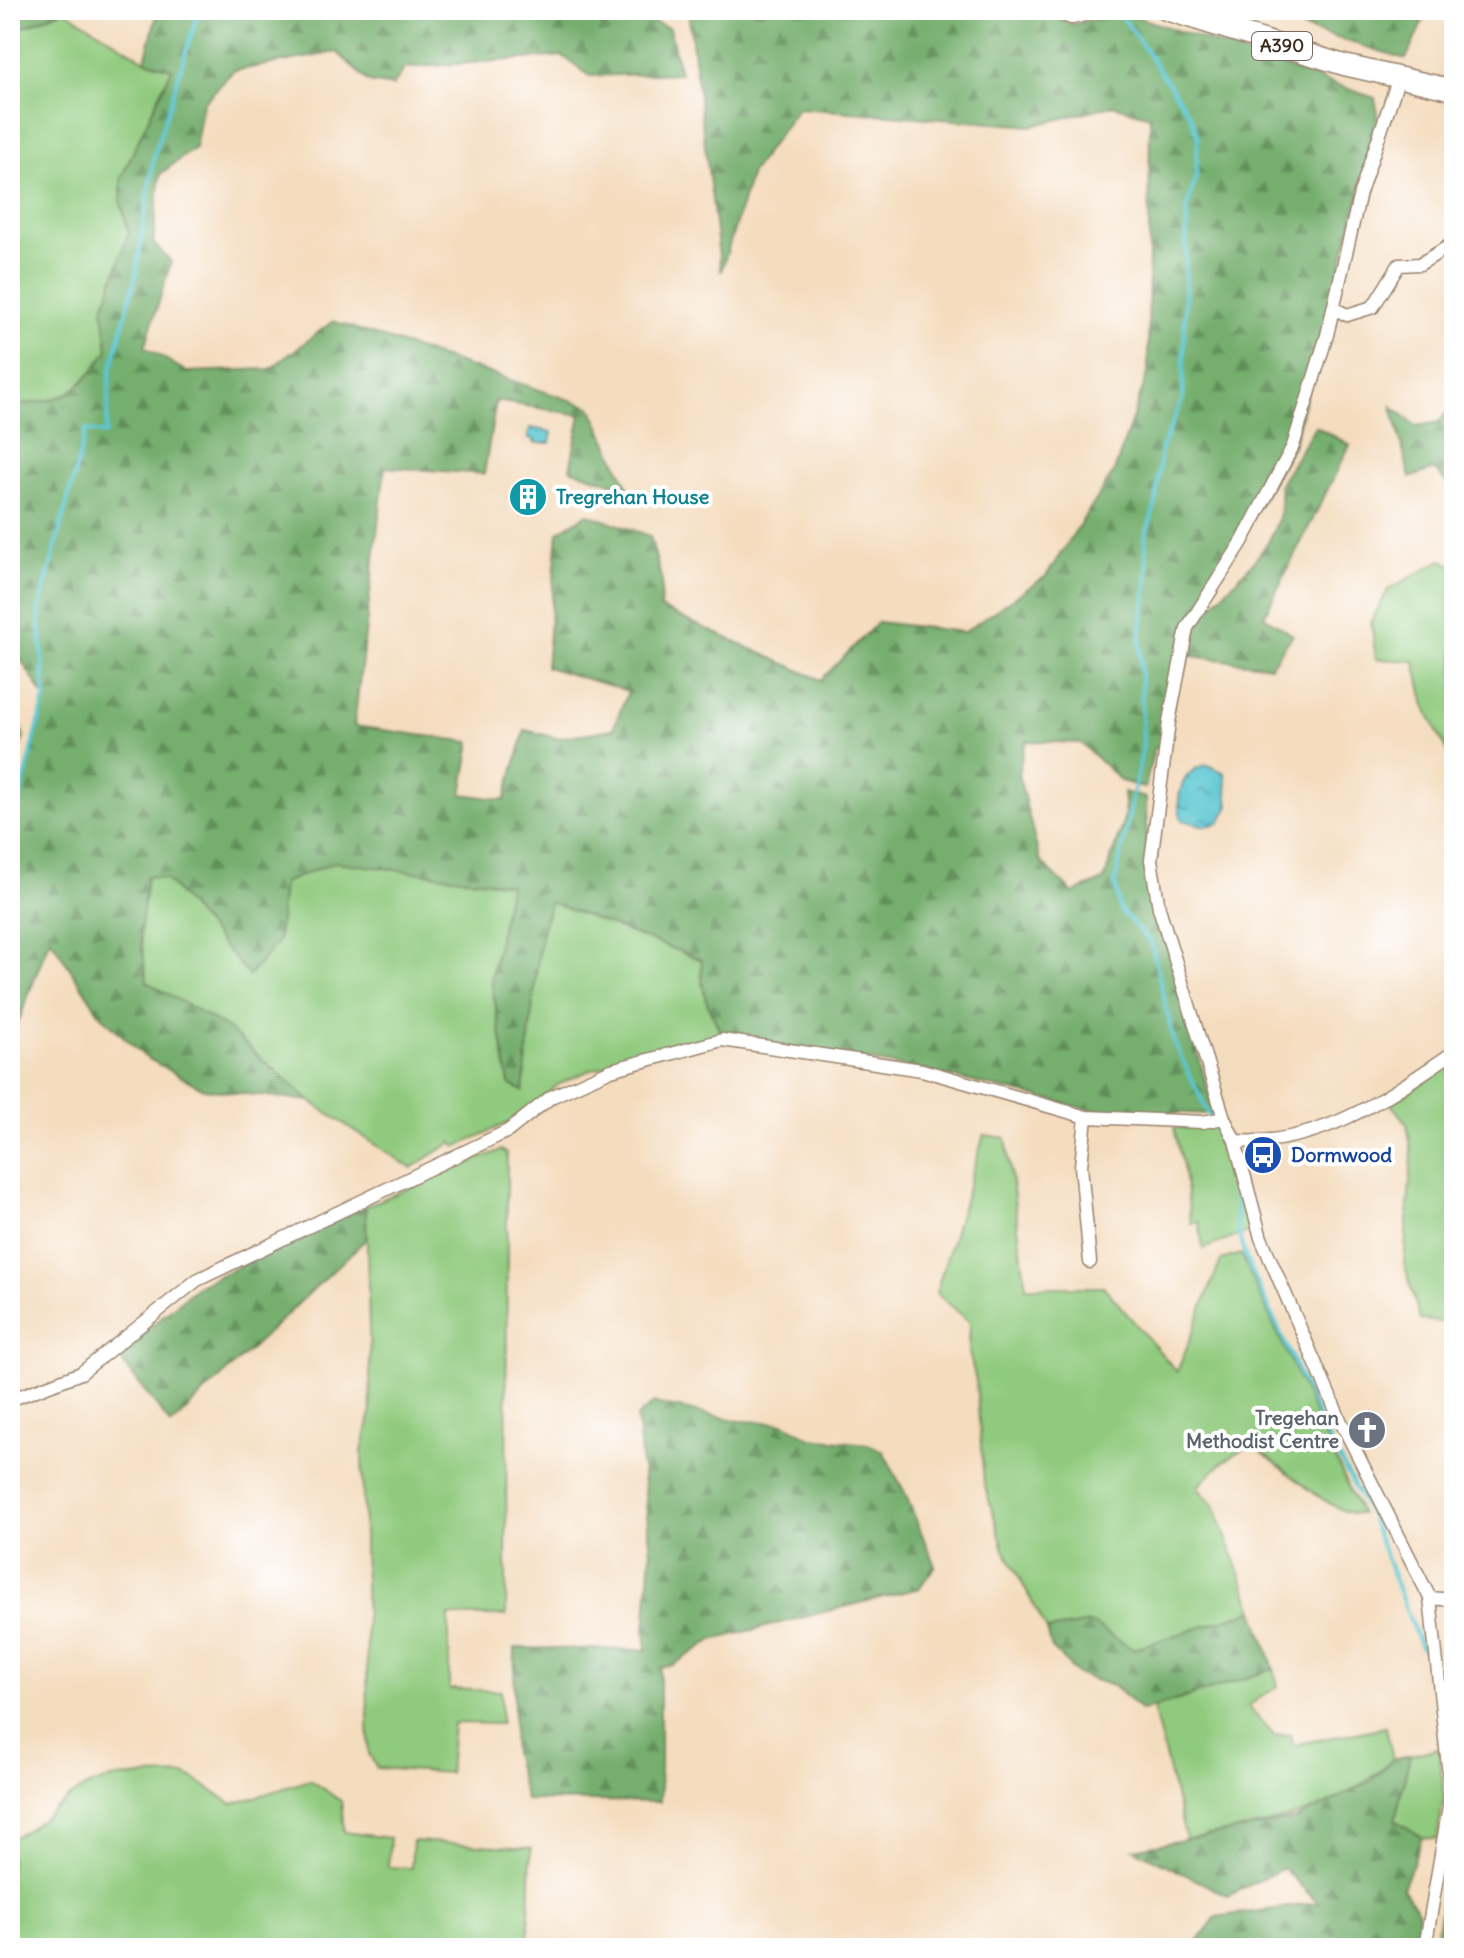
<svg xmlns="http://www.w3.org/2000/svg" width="1464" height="1958" font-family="Delius,sans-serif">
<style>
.green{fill:#90ca7e;stroke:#667a4e;stroke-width:2}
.forest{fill:url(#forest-firs);stroke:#586c46;stroke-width:2}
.water{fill:url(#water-ripples);stroke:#4b7878;stroke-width:2}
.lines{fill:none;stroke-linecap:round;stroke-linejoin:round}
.stream{stroke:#5bc7d2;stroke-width:4}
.minor-casing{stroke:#98836e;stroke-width:15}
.trunk-casing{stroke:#98836e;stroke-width:23}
.minor{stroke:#fff;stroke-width:12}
.trunk{stroke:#fff;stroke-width:20}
.labels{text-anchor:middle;stroke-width:8;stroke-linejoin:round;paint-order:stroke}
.shield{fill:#fff;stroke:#766a62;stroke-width:2}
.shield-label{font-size:18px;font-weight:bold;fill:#3b2a1e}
.culture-label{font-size:20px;font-weight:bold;fill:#0d838f;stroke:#fff;text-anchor:start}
.transit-label{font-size:20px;font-weight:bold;fill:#164399;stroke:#fff;text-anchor:start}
.worship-label{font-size:20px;font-weight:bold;fill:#5b616d;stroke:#fff;text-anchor:end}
</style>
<defs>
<pattern id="forest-firs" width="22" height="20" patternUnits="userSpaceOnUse" patternTransform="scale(2)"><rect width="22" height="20" fill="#74ae6d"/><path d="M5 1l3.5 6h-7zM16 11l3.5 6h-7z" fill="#608e59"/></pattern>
<pattern id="water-ripples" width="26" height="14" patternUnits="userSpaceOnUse" patternTransform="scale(2)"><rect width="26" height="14" fill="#5bc7d2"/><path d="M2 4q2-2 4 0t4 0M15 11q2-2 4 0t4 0" fill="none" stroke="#4ca2aa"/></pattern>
</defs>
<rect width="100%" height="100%" fill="#fff"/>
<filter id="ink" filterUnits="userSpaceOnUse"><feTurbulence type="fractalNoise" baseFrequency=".0125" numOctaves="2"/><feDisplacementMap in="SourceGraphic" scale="16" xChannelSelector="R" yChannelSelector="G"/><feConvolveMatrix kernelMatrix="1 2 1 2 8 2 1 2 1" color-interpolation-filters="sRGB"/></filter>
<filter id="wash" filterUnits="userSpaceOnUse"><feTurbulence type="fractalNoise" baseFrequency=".006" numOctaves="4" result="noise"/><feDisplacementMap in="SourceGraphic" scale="32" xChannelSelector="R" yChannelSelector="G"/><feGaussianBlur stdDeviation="1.8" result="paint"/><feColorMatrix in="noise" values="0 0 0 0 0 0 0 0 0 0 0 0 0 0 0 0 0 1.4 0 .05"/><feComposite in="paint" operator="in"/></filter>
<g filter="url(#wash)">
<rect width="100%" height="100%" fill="#f4dcbe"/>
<path class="green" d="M64 10 145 60 172 68 121 178V202L129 233 104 309 108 351C73 397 68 400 10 405V33Z
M1442 560 1454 566V766L1425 706 1415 661 1376 659 1371 622 1388 590Z
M10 698 24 737 10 769Z
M335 861 510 884 491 979 509 1084 523 1091 540 940 550 902 702 960C699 990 709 1010 723 1036L590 1070 559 1084 518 1118 456 1147 453 1142 411 1168 310 1101 227 1028 147 982 140 935 147 876 166 879 249 975 278 941 283 883Z
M1454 1062V1323L1420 1320 1404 1263 1412 1154 1407 1124 1391 1104Z
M1219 1127C1238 1139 1243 1208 1252 1231L1203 1249 1199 1222 1191 1224 1184 1171 1174 1128Z
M984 1135 1006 1138 1026 1287H1104L1177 1372 1221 1260 1241 1254 1361 1514C1330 1516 1281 1462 1250 1445L1223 1462 1197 1487 1214 1505 1254 1610 1133 1649 1091 1623 1047 1630 1004 1549 984 1483 976 1381 969 1352 970 1322 936 1293Z
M501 1150 507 1153 506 1616H449V1689L501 1691V1724L453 1723 449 1773 377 1768 369 1754 362 1452 371 1412 366 1206Z
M1274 1669 1278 1686 1248 1706 1274 1736 1290 1734 1293 1745 1386 1727 1393 1759C1334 1817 1264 1825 1186 1839L1153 1708Z
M1439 1748 1444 1797 1437 1839 1422 1837 1395 1820 1410 1755Z
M185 1775C196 1777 219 1797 233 1804L310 1780 341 1801 344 1832 390 1838 388 1867 411 1868 413 1841 531 1848 528 1948H10V1839C39 1826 59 1801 87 1787 114 1773 154 1777 185 1775Z"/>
<path class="forest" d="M10 10H64L10 33Z
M158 10H623L669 28 680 73 590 76 563 56 405 68 393 86 369 82 337 52 233 71 203 103 195 148 160 174 153 243 171 262 145 347 187 372 270 369 333 321 591 407 629 489 570 469 581 415 496 401 484 474 385 467 354 726 471 742 462 794 505 800 525 730 557 738 613 729 628 691 546 667 558 532 588 514 650 536 662 582 660 608 821 680 878 622 964 632 1046 576 1114 472 1148 373 1150 116 1113 105 1032 126 798 108 751 173 721 272 688 10H1041L1071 24 1113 16 1138 17 1375 98 1378 114 1360 193 1293 446 1187 628 1165 748H1154L1145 788 1121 781 1081 743 1026 741 1018 773 1040 861 1073 893 1104 880 1125 816 1123 792 1146 798 1147 861 1214 1114 1093 1110 922 1070 723 1036C709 1010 699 989 702 960L550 902 540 940 523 1091 509 1084 491 978 510 884 335 862 283 883 278 941 249 976 166 879 147 876 140 934 147 982 227 1028 310 1101 204 1089 145 1057 100 1014 50 938 10 1044V837L45 698 10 642V405C68 400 73 397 108 351L103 309 129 233 121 202V178L172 69 145 60Z
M1244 10H1376L1423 21 1406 59Z
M1454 404V491L1434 469 1410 478 1392 406 1416 426 1439 422Z
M1315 426 1350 445 1264 616 1293 635 1270 666 1191 656C1193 646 1192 633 1197 625 1227 579 1291 547 1279 486Z
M366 1206V1239L171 1425 117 1355 199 1285Z
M654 1403 740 1421 784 1423 811 1438 868 1444 883 1451 905 1493 935 1566 919 1588 713 1640 673 1665 660 1668V1802L526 1800 513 1753 515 1648 647 1650 645 1630 651 1553 637 1417Z
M1254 1610 1274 1669 1142 1711 1113 1686 1079 1675 1052 1649 1047 1630 1091 1623 1133 1649Z
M1410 1755 1395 1820 1422 1837 1403 1889 1419 1912 1416 1944 1193 1948 1216 1917 1318 1903 1283 1868 1228 1896 1134 1849 1297 1819 1371 1781 1393 1759Z
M1454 1833V1948H1434Z"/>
<path class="water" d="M530 428 552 432 550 443H534L535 440 528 438Z
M1208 765 1225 773 1229 806 1219 823 1206 826 1182 820C1174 798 1181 769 1208 765Z"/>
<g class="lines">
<path class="stream" d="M1122 16 1190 115 1198 137 1196 176 1187 209 1183 398 1161 450 1156 503 1145 538 1148 576 1140 639 1143 746 1115 883 1120 910 1151 942 1174 1042 1225 1149 1236 1201 1237 1230 1246 1258 1329 1439 1369 1513 1420 1646 1427 1654
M10 839 45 698 39 610 86 430 106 434 110 374 136 275 154 155 199 10
M1447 1684 1454 1726
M1443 1948 1454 1882"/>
</g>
</g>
<g filter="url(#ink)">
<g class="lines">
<defs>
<path id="minor" d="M1398 80 1360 193 1327 335 1293 446 1242 542 1187 628 1169 722 1151 860 1159 908 1224 1118 1235 1141 1261 1238 1341 1422 1430 1598 1451 1795 1425 1948
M1333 308 1347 315 1373 307 1399 265 1420 264 1454 243
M1086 1117 1081 1166 1090 1262
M1235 1141C1319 1147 1388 1097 1454 1052
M10 1400 81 1373 197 1280 508 1131 551 1097 611 1070 722 1040 922 1070 1086 1117 1203 1122 1224 1118
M1430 1598 1454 1600"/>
<path id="trunk" d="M1061 10 1072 14 1087 10
M1166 10 1344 65 1454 90"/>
</defs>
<use href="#minor" class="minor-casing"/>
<use href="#trunk" class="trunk-casing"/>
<use href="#minor" class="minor"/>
<use href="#trunk" class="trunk"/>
</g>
</g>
<defs>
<symbol id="building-disc" viewBox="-11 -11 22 22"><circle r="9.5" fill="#0f9aa8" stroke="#fff"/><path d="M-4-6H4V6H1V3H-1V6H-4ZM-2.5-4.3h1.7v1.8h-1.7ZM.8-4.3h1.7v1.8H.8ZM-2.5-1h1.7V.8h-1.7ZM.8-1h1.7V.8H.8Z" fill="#fff"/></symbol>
<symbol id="bus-disc" viewBox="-11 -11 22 22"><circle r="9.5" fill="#1a4fb4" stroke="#fff"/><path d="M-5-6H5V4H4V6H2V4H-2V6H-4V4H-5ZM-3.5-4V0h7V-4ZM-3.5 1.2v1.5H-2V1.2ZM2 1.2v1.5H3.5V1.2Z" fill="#fff"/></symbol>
<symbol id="church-disc" viewBox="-11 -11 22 22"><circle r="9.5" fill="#6b7280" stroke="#fff"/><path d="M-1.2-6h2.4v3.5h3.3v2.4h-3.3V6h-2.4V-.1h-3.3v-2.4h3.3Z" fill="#fff"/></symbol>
</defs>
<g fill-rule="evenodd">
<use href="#building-disc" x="506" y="475" width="44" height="44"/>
<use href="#bus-disc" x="1241" y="1133" width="44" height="44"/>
<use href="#church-disc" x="1345" y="1408" width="44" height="44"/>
</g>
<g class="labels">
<rect class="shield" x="1252" y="32" width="60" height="28" rx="6"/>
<g class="shield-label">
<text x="1282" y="52">A390</text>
</g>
<g class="culture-label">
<text x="556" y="504">Tregrehan House</text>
</g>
<g class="transit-label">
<text x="1291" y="1162">Dormwood</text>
</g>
<g class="worship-label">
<text x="1339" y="1425">Tregehan<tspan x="1339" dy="23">Methodist Centre</tspan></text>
</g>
</g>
<rect width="1464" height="1958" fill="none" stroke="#fff" stroke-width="40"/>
</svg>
